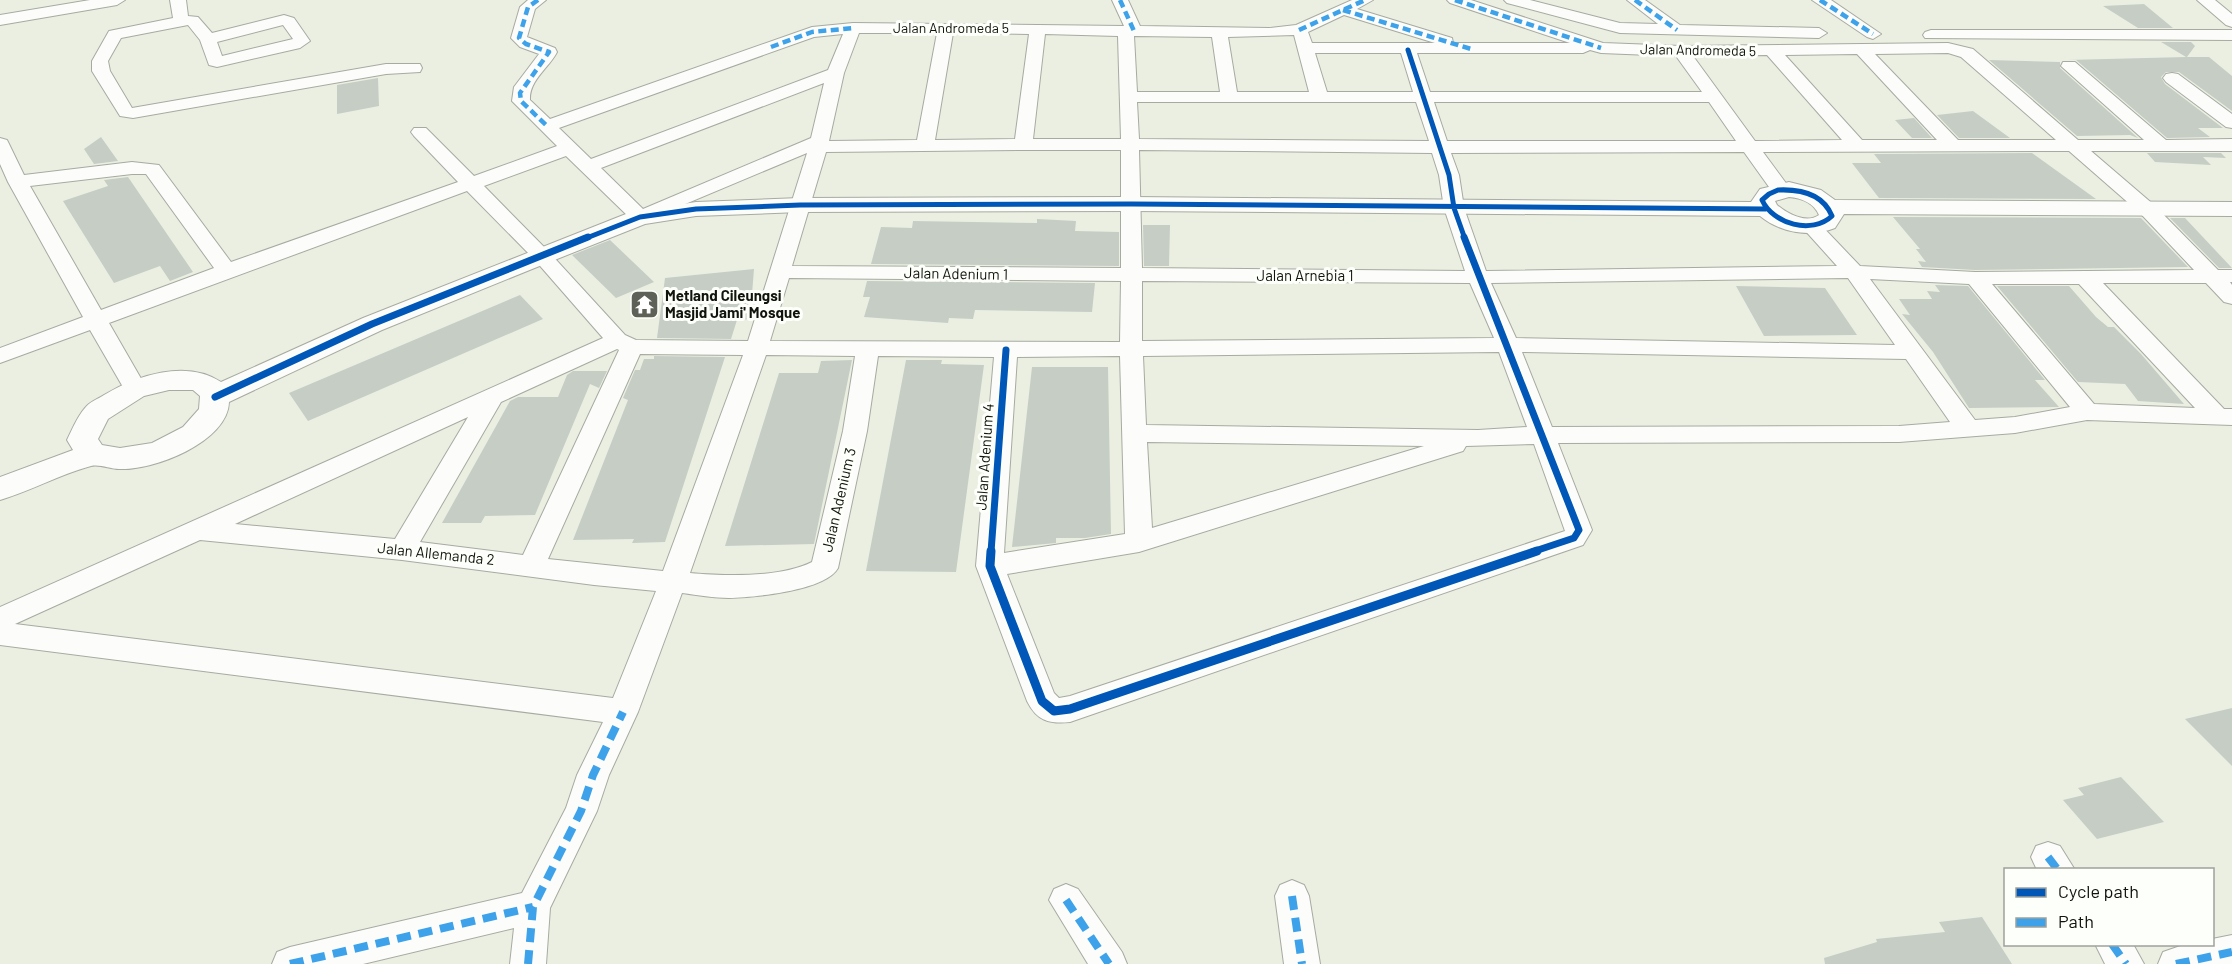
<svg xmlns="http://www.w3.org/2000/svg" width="2232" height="964" font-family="Barlow,sans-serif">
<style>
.building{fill:#c6cdc5}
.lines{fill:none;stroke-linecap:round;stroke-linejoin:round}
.minor-casing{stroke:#a6aaa0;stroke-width:2}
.tertiary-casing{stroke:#a6aaa0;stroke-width:2}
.minor{fill:#fcfdfb;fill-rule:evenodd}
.tertiary{fill:#fcfdfb;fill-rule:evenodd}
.quiet-far1{stroke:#3da2e9;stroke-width:4.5;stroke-dasharray:8 4.5;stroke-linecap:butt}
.quiet{stroke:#3da2e9;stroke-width:8;stroke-dasharray:14 8;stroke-linecap:butt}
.cycleway-far2-casing{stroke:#fdfffa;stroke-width:8}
.cycleway-far1-casing{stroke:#fdfffa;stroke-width:10}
.cycleway-casing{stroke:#fdfffa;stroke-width:13}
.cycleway-far2{stroke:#0057b8;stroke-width:5}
.cycleway-far1{stroke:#0057b8;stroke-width:7}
.cycleway{stroke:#0057b8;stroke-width:9}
.labels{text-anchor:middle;stroke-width:6;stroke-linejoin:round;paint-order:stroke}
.far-street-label{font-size:14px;fill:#11140c;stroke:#fdfffa}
.street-label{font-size:15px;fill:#11140c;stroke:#fdfffa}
.poi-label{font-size:15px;font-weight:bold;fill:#11140c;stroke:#fdfffa;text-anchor:start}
</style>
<rect width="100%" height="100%" fill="#eaefe2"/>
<path class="building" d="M2144 4 2173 28H2138L2103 6Z
M2161 42H2191L2195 46 2187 57H2209L2232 76V111L2179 72H2166L2161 77 2165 84 2223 128H2198L2210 137 2167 138 2076 60H2067L2186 57Z
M1989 60 2060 62V68L2138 138 2130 135 2077 136Z
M378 78 379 106 337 114V85Z
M1973 111 2010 138H1959L1937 115Z
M1914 118 1932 138H1912L1895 120Z
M101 137 118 161 94 164 84 149Z
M2032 153 2096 199 1879 198 1852 163H1881L1874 154Z
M2147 153H2221L2226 158 2203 157 2211 165 2155 162Z
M128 177 193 272 170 281 160 266 114 283 63 201 108 186 104 180Z
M1893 217 2141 218 2188 267 1975 270 1922 267 1918 261 1926 262 1916 249H1920Z
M2170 218H2185L2232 268H2219Z
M1037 219 1076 221 1075 231 1119 232V266L871 264 881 227 912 228 913 221 1037 223Z
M1143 225H1170L1169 266H1144Z
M610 240 654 282 616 298 572 255Z
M754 269 750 319 737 320 731 339 657 338 665 278Z
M867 281 1095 283 1092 312 975 310 973 319 949 318 948 323 864 317 870 297H863Z
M1935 285 1968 286 2045 380H2035L2059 407 1969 408 1933 352 1902 314 1910 315 1899 299H1932L1927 291 1940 292Z
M1736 286 1825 288 1857 335 1764 336Z
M1997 286H2069L2096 317 2108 327H2114L2141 354 2184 404 2138 401 2125 384 2078 382Z
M520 295 543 319 308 421 289 393Z
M654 356 725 357 665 542 632 543 634 539 573 540 628 400 623 398 635 370H640L644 359H654Z
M852 360 814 544 725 546 779 373H818L821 361Z
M906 360H942L941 364 984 365 956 572 866 571Z
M1032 367H1108L1111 534 1085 538H1056V543L1012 547Z
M573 371H607L599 388 590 384 535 515 485 516 481 523H442L510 401 518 397H558L567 375Z
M2232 708V766L2185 719Z
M2121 777 2164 822 2097 839 2063 800 2084 795 2078 788Z
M1982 917 2012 964H1825L1824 958 1877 942 1876 939 1945 932 1939 922Z"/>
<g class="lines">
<defs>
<path id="minor" d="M90 0H125L117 5 0 25V15Z
M170 0H186L188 16 198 17 212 33 284 15 294 18 310 41 300 48 217 67 209 65 200 40 188 25 121 38 108 61 110 71 132 108 386 64H420L422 68 420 72 386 74 133 118 120 116 92 71V61L109 31 173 18ZM283 25 293 39 222 56 217 42Z
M528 0H546L535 9 527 37 555 48 557 52C549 68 529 80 530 100L550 119 812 27 853 23 1124 26 1112 0H1128L1140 26 1269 28 1296 25 1352 0H1373L1357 9 1452 38 1453 43H1570L1450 3 1447 0H1471L1603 43 1681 46 1948 43 1973 49 2078 140H2144L2061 66 2063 62H2075L2166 140 2232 139V151H2091L2154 205 2218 270H2232V282H2230L2232 285V304L2224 302 2206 283H2103L2224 409H2232V425L2087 420 2015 433 1899 442 1558 443 1592 530 1583 545 1070 722C1049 724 1037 721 1027 701L976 566 994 357 878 356 867 431 838 568C825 591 755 597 729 598 714 598 698 595 682 593L638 712 609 775 597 811 550 908 546 964H510L514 928 363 964H272L277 952 290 947 522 893 566 808 577 775 603 722 0 645V607L603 338 534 259 467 191 109 323 147 389 143 394 135 397 127 394 90 330 0 363V348L83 317 8 182 0 164V138L7 140 9 144 24 175 132 162 159 165 231 262 458 182 414 136 411 132 414 128H426L474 176 557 146 512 101 514 87 539 54 520 47 511 38 520 7ZM1344 15 1435 43H1312L1308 32ZM859 33H937L917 140 829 141 844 73ZM953 33 1029 34 1015 139 935 140ZM843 34 828 70 591 159 559 128 814 37ZM1045 34 1118 36 1121 139H1033ZM1294 35 1309 92H1237L1228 37ZM1134 36 1212 37 1220 92H1137ZM1590 50 1601 53 1676 56 1702 92H1430L1417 53H1583ZM1315 53H1401L1413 92H1327ZM1948 53 1961 57 2056 140H1958L1875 54ZM1857 54 1937 140H1862L1785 55ZM1767 55 1842 140 1755 141 1693 56ZM824 83 811 138 643 209 601 168ZM1137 102H1416L1429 141 1139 139ZM1434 102H1709L1736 141H1447ZM1023 150H1121V268L792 266 826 152ZM1139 150 1432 153 1439 175 1444 208 1465 271 1142 268ZM2069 151 2140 213 2194 270 1975 272 1860 266 1818 222H1804L1801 226 1837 266 1486 271 1464 208 1459 175 1451 153 1744 152 1774 194H1788L1791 190 1763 152ZM807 153 748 341 636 340 625 335 548 251 484 186 566 156 633 221 640 223ZM132 174H146L214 268 101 310 30 186ZM789 278 1121 281 1120 342 770 341ZM1848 278 1895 345 1516 338 1491 283ZM1870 279 1969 284 2070 407 2015 417 1975 420ZM1142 281 1470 283 1494 338 1142 341ZM1992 284H2079L2195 408 2094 404ZM617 349 619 350 523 555 420 542 501 402ZM1499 352 1527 427 1478 430 1146 425 1143 356ZM1522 352 1906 359 1950 422 1899 426 1552 427ZM640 354 743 355 663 571 548 559ZM766 355 855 356 843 431 812 562C780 578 725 576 690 573ZM1120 356 1125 534 1004 553 1017 357ZM468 417 395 539 235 524ZM1147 442 1424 446 1152 528ZM1534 444 1565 531 1070 696 1059 698 1054 693 1007 574 1139 552 1463 451 1466 446ZM200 540 402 560 594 585 656 591 613 698 15 624Z
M1504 0H1530L1620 23 1658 24 1627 0H1645L1680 25 1819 28 1827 33 1819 38 1620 33 1507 3Z
M1812 0H1831L1881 34 1873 39 1867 37Z
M2197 0H2215L2232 14V27L2226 25Z
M1931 30H2232V40L1925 38 1923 35 1925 32Z
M2172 73 2178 74 2232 114V128L2226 127 2166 82 2163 78 2166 74Z
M2048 842 2060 846 2075 870H2037L2031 857 2036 846Z
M1292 880 1304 885 1309 896 1320 964H1284L1275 896 1280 885Z
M1066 884 1078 889 1122 952 1127 964H1088L1049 900 1054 889Z
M2232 935V964H2158L2163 952 2186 944H2212V939Z
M2095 944H2133L2144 964H2105Z"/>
<path id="tertiary" d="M1789 182 1821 190 1835 200 2232 202V216L1844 214 1835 228C1810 238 1781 233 1760 216L1132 211 800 212 696 216 645 224 542 265 382 330 229 402C228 442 153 471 119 469 110 469 100 464 91 466 60 474 31 491 0 500V477L73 450 67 440C72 430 77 417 85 408 89 402 98 399 104 395 137 375 187 359 221 382L363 318 631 212 696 202 800 198 1132 197 1751 202 1760 189ZM1789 197C1801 198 1814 203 1819 215 1806 224 1788 214 1777 205L1775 201ZM169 390H193L200 396 199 409 183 427 152 443 120 448 102 445 98 439 108 419 144 396Z"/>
</defs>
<use href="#minor" class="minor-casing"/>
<use href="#tertiary" class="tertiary-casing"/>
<use href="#minor" class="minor"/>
<use href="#tertiary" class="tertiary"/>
<path class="quiet-far1" d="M538 0 528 7 519 38 526 44 549 52 520 93 521 101 547 126
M1120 0 1134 31
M1455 0 1601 48
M1635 0 1677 30
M1820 0 1873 34
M1343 10 1471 49
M1299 30 1365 0
M771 47 812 32 853 28"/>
<path class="quiet" d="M2048 857 2058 870
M1292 896 1302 964
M1066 900 1109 964
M2112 944 2126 964
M290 964 533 907
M528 964 533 907 581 811 593 775 623 712
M2176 964 2232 952"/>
<defs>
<path id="cycleway-far2" d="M1408 50 1449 175 1454 208 1465 239
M1778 190C1800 189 1823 194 1832 216 1812 235 1773 224 1762 200L1769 194Z
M584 239 640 217 696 209 800 205 1132 204 1766 209"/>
<path id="cycleway-far1" d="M1464 237 1579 530 1574 538 1532 552
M215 397 372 324 588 237
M991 552 1006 350"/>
<path id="cycleway" d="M991 551 990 566 1042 701 1054 711 1070 709 1537 551"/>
</defs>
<use href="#cycleway-far2" class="cycleway-far2-casing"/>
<use href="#cycleway-far1" class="cycleway-far1-casing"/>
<use href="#cycleway" class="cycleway-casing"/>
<use href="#cycleway-far2" class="cycleway-far2"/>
<use href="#cycleway-far1" class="cycleway-far1"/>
<use href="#cycleway" class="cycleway"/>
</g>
<defs>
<symbol id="temple-square" viewBox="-11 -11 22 22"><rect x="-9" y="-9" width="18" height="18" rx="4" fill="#5d6157" stroke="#fdfffa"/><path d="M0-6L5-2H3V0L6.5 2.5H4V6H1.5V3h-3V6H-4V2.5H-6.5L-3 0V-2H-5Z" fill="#fff"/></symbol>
</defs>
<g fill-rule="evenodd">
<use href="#temple-square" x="628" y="288" width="33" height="33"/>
</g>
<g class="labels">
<g class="far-street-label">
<text x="951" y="33">Jalan Andromeda 5</text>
<text transform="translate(1698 50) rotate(1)" y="5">Jalan Andromeda 5</text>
</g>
<g class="street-label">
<text transform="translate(956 274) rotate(1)" y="5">Jalan Adenium 1</text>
<text x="1305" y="281">Jalan Arnebia 1</text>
<text transform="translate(985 457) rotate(-86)" y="5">Jalan Adenium 4</text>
<text transform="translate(839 500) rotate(-77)" y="5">Jalan Adenium 3</text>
<text transform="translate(436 554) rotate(6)" y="5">Jalan Allemanda 2</text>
</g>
<g class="poi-label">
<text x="665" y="301">Metland Cileungsi<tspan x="665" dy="17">Masjid Jami' Mosque</tspan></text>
</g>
</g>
<rect x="2004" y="868" width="210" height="78" fill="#fdfffa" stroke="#9fa19b" stroke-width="1.5"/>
<rect x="2016" y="888" width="30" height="9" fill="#0057b8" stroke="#9fa19b" stroke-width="1.5"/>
<text x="2058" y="898" font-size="18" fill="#11140c">Cycle path</text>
<rect x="2016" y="918" width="30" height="9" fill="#3da2e9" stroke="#9fa19b" stroke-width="1.5"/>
<text x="2058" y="928" font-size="18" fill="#11140c">Path</text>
</svg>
